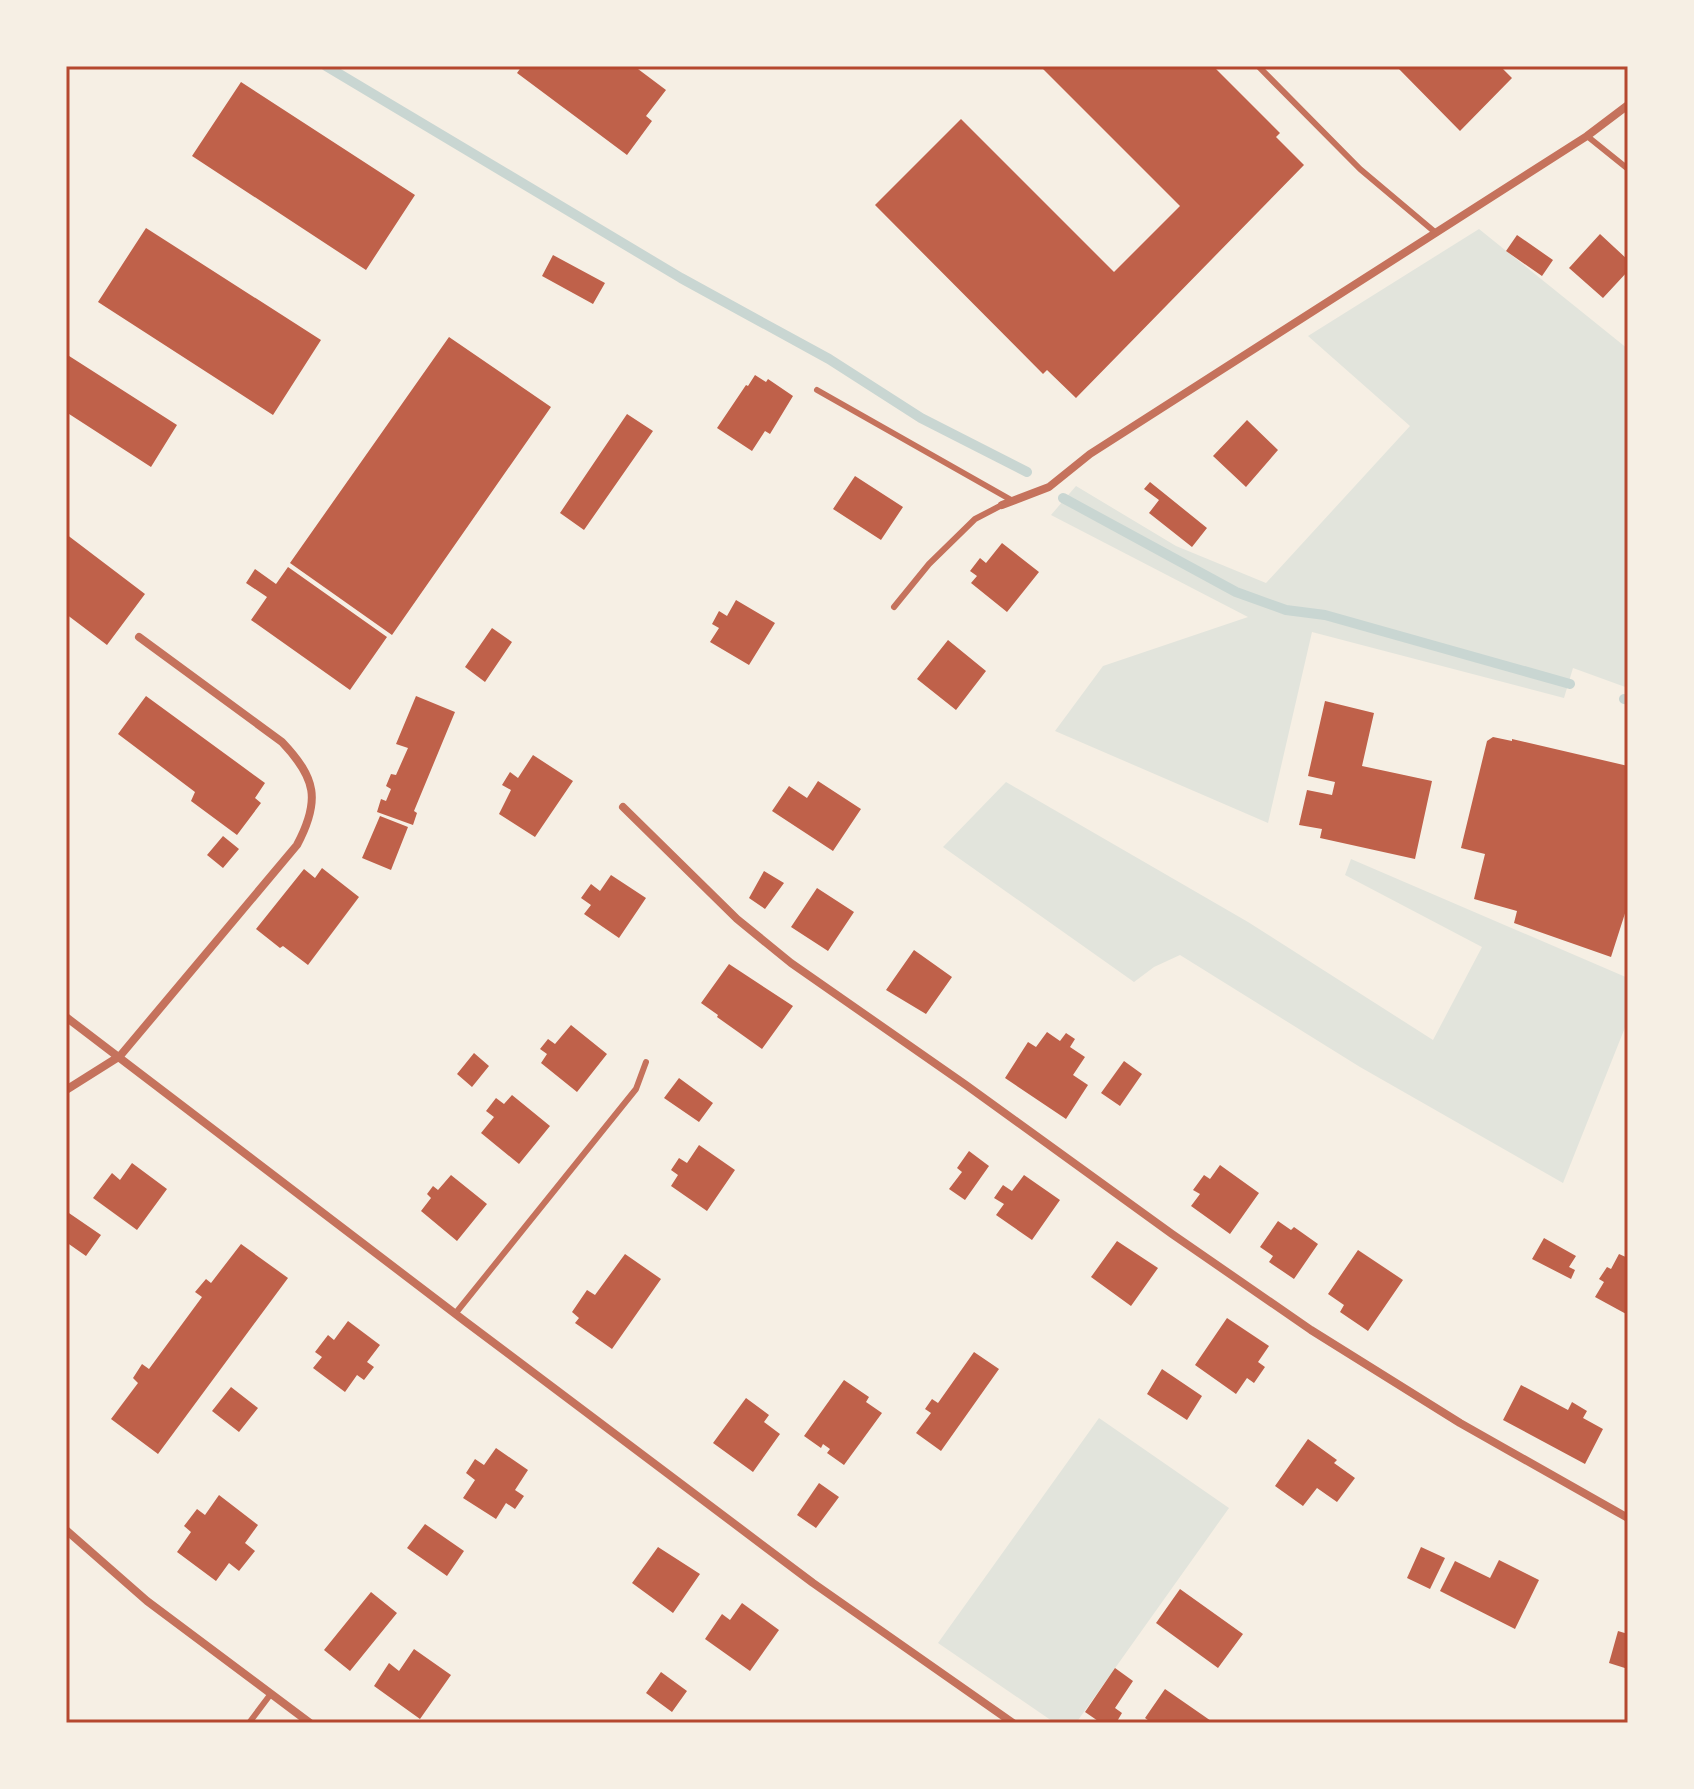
<svg xmlns="http://www.w3.org/2000/svg" width="1694" height="1789" font-family="Barlow,sans-serif">
<style>
.green{fill:#e2e4dc}
.lines{fill:none;stroke-linecap:round;stroke-linejoin:round}
.stream{stroke:#c9d6d2;stroke-width:10}
.building{fill:#bf614a}
.service{stroke:#c5725c;stroke-width:6}
.minor{stroke:#c5725c;stroke-width:8}
.neatline{fill:none;stroke:#b5482f;stroke-width:3}
</style>
<rect width="100%" height="100%" fill="#f6efe4"/>
<path class="green" d="M1479 229 1628 349V688L1573 668 1564 698 1312 632 1268 823 1055 731 1103 666 1248 617 1051 515 1076 486 1176 546 1266 583 1410 426 1308 336Z
M1006 782 1248 922 1433 1040 1482 947 1345 875 1351 859 1628 978V1020L1563 1183 1360 1067 1180 955 1154 967 1134 982 943 847Z
M1099 1418 1229 1508 1076 1723H1055L938 1643Z"/>
<g class="lines">
<path class="stream" d="M326 66 681 278 829 359 921 418 1027 472
M1063 498 1236 592 1286 610 1325 615 1570 684
M1624 699 1628 700"/>
</g>
<path class="building" d="M522 66H634L666 90 646 116 652 121 627 155 517 73Z
M1040 66H1213L1280 133 1276 137 1304 165 1076 398 1047 370 1043 374 875 205 961 119 1114 272 1180 206Z
M1396 66H1500L1512 78 1460 131Z
M241 82 415 195 366 270 192 156Z
M146 228 321 340 273 415 98 302Z
M1600 234 1628 260V271L1603 298 1569 268Z
M1517 235 1553 260 1542 276 1506 251Z
M553 255 605 283 593 304 542 276Z
M449 337 551 407 392 635 290 563Z
M66 354 177 425 151 467 66 412Z
M755 375 766 382 768 379 793 396 770 434 765 431 752 451 717 428 746 385 748 386Z
M627 414 653 431 584 530 560 513Z
M1247 420 1278 450 1246 487 1213 456Z
M855 476 903 507 881 540 833 509Z
M1150 482 1207 528 1192 547 1149 513 1159 500 1144 489Z
M66 534 145 594 107 645 66 614Z
M1002 543 1039 572 1007 612 971 583 977 576 970 571 980 558 986 563Z
M288 567 387 637 350 690 251 620 267 597 246 583 255 569 276 584Z
M736 600 775 623 749 665 710 642 719 628 712 624 719 611 727 616Z
M492 628 512 642 485 682 465 667Z
M948 640 986 671 956 710 917 679Z
M146 696 265 783 255 798 261 803 237 835 191 801 195 792 118 734Z
M416 696 455 712 414 811 417 813 413 825 377 812 381 799 386 801 391 789 386 786 391 774 396 775 408 748 396 744Z
M1325 701 1374 713 1362 766 1432 781 1415 859 1320 838 1322 829 1299 825 1307 790 1332 795 1335 782 1308 776Z
M1493 737 1512 741V739L1628 766V904L1611 957 1514 923 1517 911 1474 899 1485 854 1461 848 1487 741Z
M533 755 573 781 535 837 499 814 511 790 502 785 510 772 518 778Z
M818 781 861 809 833 851 772 811 789 786 807 798Z
M380 816 408 827 391 870 362 858Z
M223 836 239 849 223 868 207 855Z
M322 868 359 897 308 965 283 946 280 948 256 929 304 869 315 878Z
M764 871 784 883 765 909 749 898Z
M611 875 646 898 619 938 584 914 591 905 581 898 591 884 600 891Z
M817 888 854 912 828 951 791 927Z
M914 950 952 977 926 1014 886 990Z
M729 964 793 1006 762 1049 717 1017 718 1015 701 1003Z
M571 1025 607 1054 577 1092 541 1063 547 1054 540 1049 548 1039 555 1044Z
M1047 1032 1060 1041 1066 1033 1075 1039 1070 1047 1085 1057 1073 1075 1088 1085 1066 1119 1005 1078 1028 1042 1036 1047Z
M474 1053 489 1066 472 1087 457 1074Z
M1124 1061 1142 1074 1120 1106 1101 1093Z
M679 1078 713 1103 699 1122 664 1098Z
M512 1095 550 1126 519 1164 481 1133 494 1117 486 1111 496 1098 504 1104Z
M699 1145 735 1170 707 1211 671 1186 678 1175 671 1170 679 1158 687 1163Z
M969 1151 989 1166 965 1200 949 1189 962 1172 957 1168Z
M132 1163 167 1189 137 1230 93 1198 112 1173 120 1180Z
M1220 1165 1259 1193 1230 1234 1191 1206 1200 1194 1193 1190 1204 1175 1210 1179Z
M451 1175 487 1204 457 1241 421 1211 431 1198 427 1194 433 1186 438 1190Z
M1024 1175 1060 1200 1032 1240 996 1215 1004 1204 994 1198 1003 1185 1012 1191Z
M66 1211 101 1235 86 1256 66 1242Z
M1278 1221 1291 1230 1294 1227 1318 1244 1294 1279 1269 1262 1273 1256 1260 1247Z
M1544 1238 1576 1256 1569 1267 1575 1270 1571 1279 1532 1259Z
M1117 1241 1158 1268 1131 1306 1091 1277Z
M241 1244 288 1278 158 1454 111 1419 138 1383 133 1378 142 1364 149 1369 202 1297 195 1292 206 1279 211 1283Z
M1358 1250 1403 1280 1368 1331 1340 1312 1344 1305 1328 1294Z
M625 1254 661 1279 612 1349 575 1323 579 1318 572 1312 587 1290 595 1295Z
M1619 1254 1628 1258V1315L1595 1297 1604 1282 1599 1279 1607 1267 1611 1269Z
M1227 1318 1269 1346 1258 1362 1265 1367 1254 1383 1247 1378 1236 1394 1195 1365Z
M348 1321 380 1345 367 1362 374 1367 364 1380 357 1375 345 1392 313 1368 322 1357 315 1352 328 1335 334 1340Z
M974 1352 999 1369 941 1451 916 1433 931 1413 925 1409 932 1399 938 1403Z
M1162 1369 1202 1396 1187 1420 1147 1394Z
M844 1380 869 1397 866 1402 882 1413 844 1465 827 1453 830 1449 823 1444 821 1448 804 1436Z
M1521 1385 1568 1410 1572 1402 1587 1411 1583 1418 1603 1429 1585 1464 1503 1420Z
M231 1387 258 1408 239 1432 212 1411Z
M746 1398 769 1415 764 1422 780 1434 753 1472 713 1443Z
M1308 1439 1337 1460 1334 1463 1355 1478 1337 1502 1317 1488 1303 1506 1275 1486Z
M496 1448 528 1470 515 1490 524 1496 515 1509 506 1503 496 1519 463 1498 475 1480 466 1473 475 1459 484 1465Z
M819 1483 839 1497 816 1528 797 1515Z
M219 1495 258 1525 245 1543 255 1551 239 1571 229 1563 216 1581 177 1552 191 1532 184 1526 197 1509 205 1515Z
M425 1524 464 1551 447 1576 407 1548Z
M658 1547 700 1574 673 1613 632 1583Z
M1421 1547 1445 1558 1430 1589 1407 1578Z
M1499 1560 1539 1580 1515 1629 1440 1591 1455 1561 1490 1578Z
M1180 1589 1243 1634 1218 1668 1156 1623Z
M371 1592 397 1613 350 1671 324 1650Z
M742 1603 779 1630 750 1671 705 1639 722 1614 730 1620Z
M1618 1631 1628 1634V1669L1609 1663Z
M414 1649 451 1675 420 1719 374 1686 389 1663 399 1671Z
M1115 1668 1133 1681 1115 1708 1122 1713 1116 1723H1101L1085 1712Z
M661 1672 687 1691 672 1712 646 1693Z
M1165 1689 1214 1723H1152L1145 1718Z"/>
<g class="lines">
<path class="service" d="M1258 66 1360 169 1436 233
M1587 136 1628 169
M817 390 1013 501
M894 607 929 564 975 519 1002 505
M455 1314 636 1089 646 1062
M249 1723 270 1695"/>
<path class="minor" d="M1002 505 1049 487 1090 454 1587 136 1628 105
M623 807 737 919 791 963 966 1085 1172 1234 1311 1330 1460 1423 1628 1518
M66 1017 466 1322 813 1583 1013 1723
M66 1090 120 1056 297 845C321 800 316 778 282 742L139 637
M66 1530 147 1601 310 1723"/>
</g>
<rect width="1694" height="1789" fill="none" stroke="#f6efe4" stroke-width="136"/>
<rect x="68" y="68" width="1558" height="1653" class="neatline"/>
</svg>
